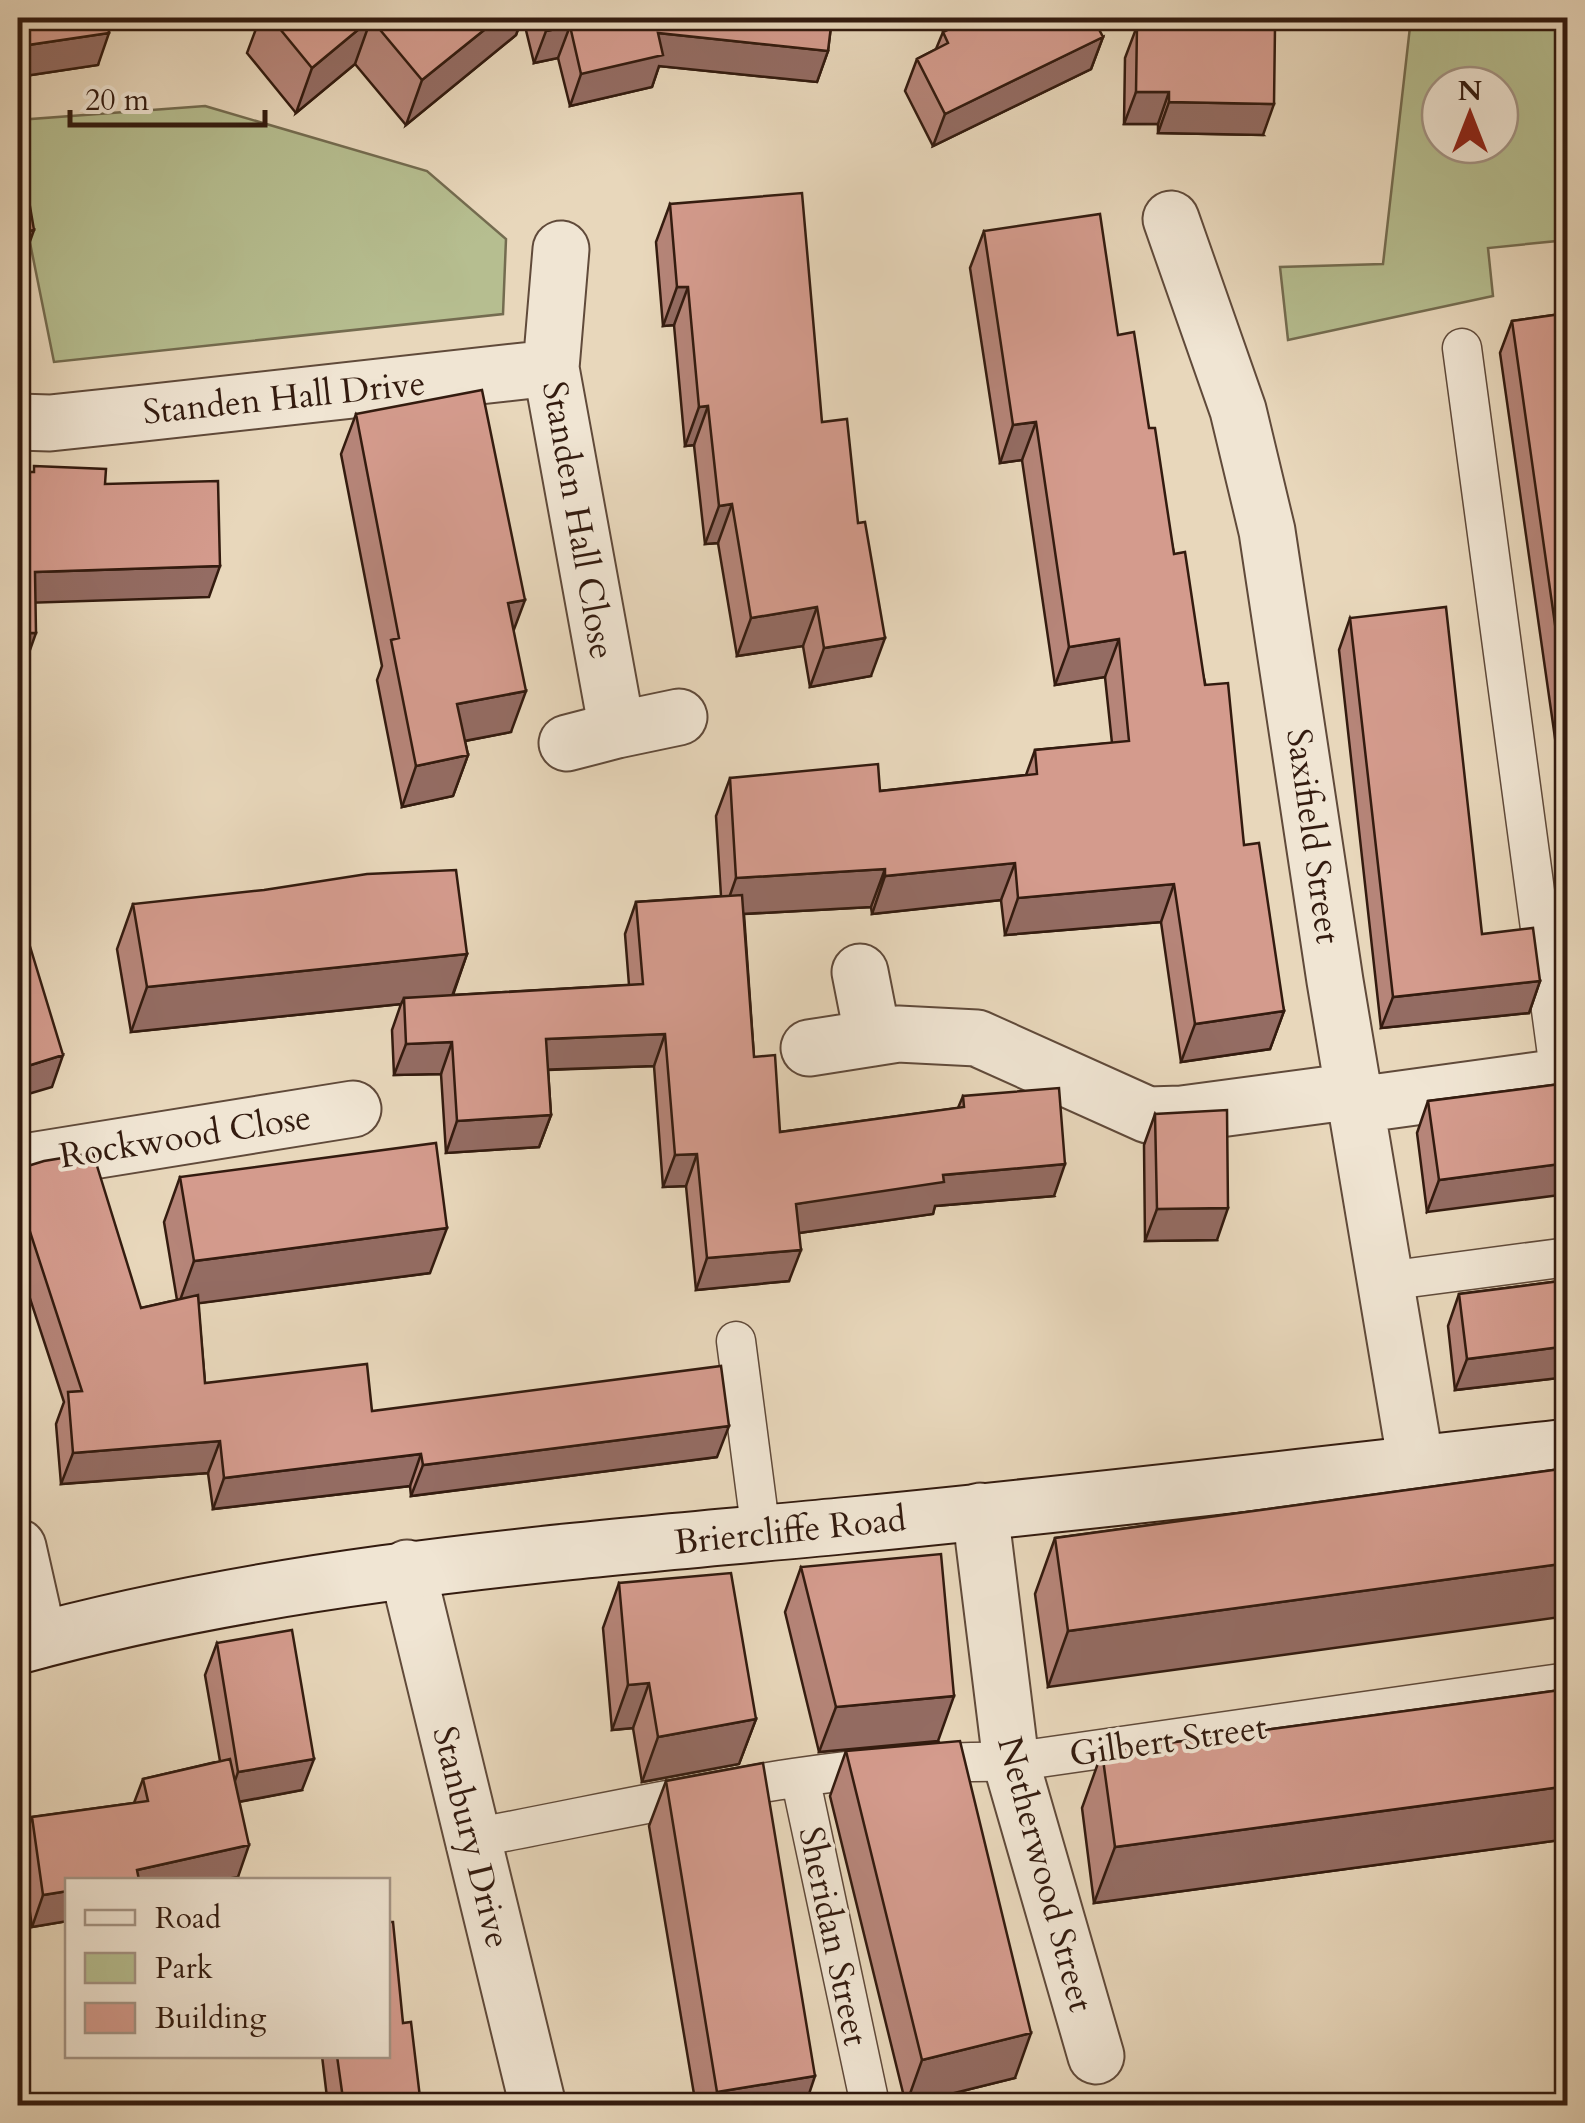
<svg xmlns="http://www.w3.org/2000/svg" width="1585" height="2123" font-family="Cardo,serif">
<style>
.green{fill:#b6be90;stroke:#746c50;stroke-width:2.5;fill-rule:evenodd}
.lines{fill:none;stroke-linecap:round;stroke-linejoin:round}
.lane-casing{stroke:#604a3a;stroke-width:41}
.street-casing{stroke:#604a3a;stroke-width:59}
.secondary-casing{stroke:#331b0f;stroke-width:59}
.lane{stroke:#f0e5d3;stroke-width:38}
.street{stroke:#f0e5d3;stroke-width:55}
.secondary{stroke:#f0e5d3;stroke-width:55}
.wall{fill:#b68579;stroke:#331b0f;stroke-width:2.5}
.shaded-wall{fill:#946c63;stroke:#331b0f;stroke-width:2.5}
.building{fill:#d49b8d;stroke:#331b0f;stroke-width:2.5}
.labels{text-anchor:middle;stroke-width:8;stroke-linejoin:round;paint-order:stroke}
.street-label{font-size:35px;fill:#331b0f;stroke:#f0e5d3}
</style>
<rect width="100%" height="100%" fill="#e8d7bb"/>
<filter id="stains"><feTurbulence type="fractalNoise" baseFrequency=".002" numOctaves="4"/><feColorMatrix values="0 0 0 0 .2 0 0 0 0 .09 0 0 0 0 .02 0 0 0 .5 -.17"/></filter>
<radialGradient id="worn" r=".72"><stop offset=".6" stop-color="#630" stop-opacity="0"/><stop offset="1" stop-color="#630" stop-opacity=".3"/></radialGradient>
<path class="green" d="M1411 18H1567V240L1488 248 1493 296 1288 340 1280 267 1383 264ZM1440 85H1500V145H1440Z
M205 106 427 171 506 239 503 314 54 362 18 183V120Z"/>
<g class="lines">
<defs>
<path id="lane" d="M1462 348 1560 1077
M1386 1281 1568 1257
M736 1341 761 1533
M800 1777 868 2095
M473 1838C650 1805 830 1759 1011 1762L1568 1682"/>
<path id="street" d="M1171 219 1238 410 1267 531 1335 981 1416 1464
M561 249 551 368 617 730 679 717
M18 422 50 423 135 414 551 368
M567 743 617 730
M860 972 873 1038
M809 1048 898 1034 977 1038 1148 1115 1182 1114 1354 1091
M1357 1105 1568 1076
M18 1163 353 1109
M980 1511 1011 1762 1096 2056
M18 1547 39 1640
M407 1568 538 2106"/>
<path id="secondary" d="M18 1646C286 1572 565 1552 841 1526 1083 1503 1325 1474 1568 1447"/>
</defs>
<use href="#lane" class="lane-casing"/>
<use href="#street" class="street-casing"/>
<use href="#secondary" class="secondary-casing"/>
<use href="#lane" class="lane"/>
<use href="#street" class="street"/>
<use href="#secondary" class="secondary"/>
</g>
<path class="wall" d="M18 18H107L98 65 18 77Z
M260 18H522L516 35 406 125 355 64 296 113 247 53Z
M523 18H832L828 51 817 82 659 66 652 87 570 106 558 58 534 63Z
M1137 26 1263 135 1158 133V124H1124L1125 58Z
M943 32 1103 37 1091 69 933 146 905 91 917 59 936 49Z
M670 204 822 422 871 676 810 687 803 646 737 656 718 543 705 544 694 445 685 446 674 325 663 326 656 242Z
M984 231 1118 335 1149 428 1174 554 1284 1011 1270 1049 1181 1062 1161 922 1005 935 1001 900 872 914 871 907 744 914 754 1057 780 1132 958 1108 963 1096 1054 1196 935 1206 933 1214 799 1233 789 1281 696 1290 686 1186 663 1187 654 1066 548 1070 551 1115 539 1147 446 1153 441 1074 394 1075 392 1030 401 1004 131 1032 117 949 133 904 467 954 453 995 629 985 625 934 636 902 721 896 716 816 730 778 880 791 1026 775 1035 750 1112 743 1105 677 1055 685 1022 460 1000 463 970 268Z
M1568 313V829L1500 353 1512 321Z
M356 414 513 630 511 732 465 741 468 755 453 796 402 807 377 680 382 666 341 454Z
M1350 618 1482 934 1540 981 1529 1013 1381 1028 1339 650Z
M1568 1083 1427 1212 1417 1133 1428 1101Z
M1155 1114 1217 1240 1145 1241 1144 1145Z
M18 1169 141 1308 177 1300 164 1222 180 1177 430 1273 198 1303 205 1383 372 1411 717 1457 411 1496 410 1486 213 1509 208 1473 61 1484 56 1424 64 1402 18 1262Z
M1568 1280V1377L1455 1390 1448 1326 1459 1294Z
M1568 1468 1048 1687 1035 1594 1055 1538Z
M801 1567 938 1741 819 1752 785 1612Z
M619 1583 756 1719 739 1764 642 1782 633 1728 612 1730 603 1628Z
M217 1643 302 1790 239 1802 238 1877 68 1880V1921L32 1927 21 1849 32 1817 134 1803 143 1779 220 1761 205 1675Z
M1568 1689V1839L1094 1903 1082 1808 1102 1752Z
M846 1751 1015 2078 906 2105 830 1796Z
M666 1781 805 2106H696L649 1826Z
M403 2023 421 2106H328L322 2056H388Z"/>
<path class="shaded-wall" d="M499 18H522L516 35 406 125 422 80Z
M371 19 355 64 296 113 312 68Z
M570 26 558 58 534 63 546 31Z
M109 33 98 65 18 77 28 45Z
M658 33 828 51 817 82 659 66 652 87 570 106 581 74Z
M1103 37 1091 69 933 146 945 114Z
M1136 92H1169L1158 124H1124Z
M1169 102 1274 104 1263 135 1158 133Z
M34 230 18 275V233Z
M677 287H688L674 325 663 326Z
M708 406 694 445 685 446 699 407Z
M1036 422 1022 460 1000 463 1013 425Z
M732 504 718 543 705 544 719 506Z
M220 566 209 597 24 603 35 572Z
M525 600 510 640 508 603Z
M817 607 803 646 737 656 751 618Z
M23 633H36L25 664H18Z
M885 638 871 676 810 687 824 648Z
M1119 639 1105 677 1055 685 1069 647Z
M526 691 511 732 443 745 457 704Z
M18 724H26L18 748Z
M468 755 453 796 402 807 416 766Z
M1015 863 1001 900 872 914 885 876Z
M885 869 871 907 723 915 736 878Z
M1174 884 1161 922 1005 935 1018 898Z
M467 954 451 999 404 998 401 1004 131 1032 147 987Z
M1540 981 1529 1013 1381 1028 1393 997Z
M1284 1011 1270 1049 1181 1062 1195 1024Z
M665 1034 654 1066 535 1070 546 1039Z
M452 1042 441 1074 394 1075 406 1044Z
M63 1055 52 1087 18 1097V1069Z
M551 1115 539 1147 446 1153 457 1121Z
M697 1154 686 1186 663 1187 675 1155Z
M1568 1163V1194L1427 1212 1439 1180Z
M1065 1164 1054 1196 935 1206 933 1214 785 1235 796 1204 943 1175Z
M1228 1208 1217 1240 1145 1241 1157 1209Z
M447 1228 430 1273 178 1306 194 1261Z
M801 1250 789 1281 696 1290 707 1258Z
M1568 1346V1377L1455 1390 1467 1359Z
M729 1426 717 1457 411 1496 423 1465Z
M220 1441 208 1473 61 1484 73 1453Z
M421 1454 410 1486 213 1509 224 1478Z
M1568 1563V1616L1048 1687 1068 1631Z
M649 1683 633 1728 612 1730 628 1685Z
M954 1696 938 1741 819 1752 836 1707Z
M756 1719 739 1764 642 1782 658 1737Z
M314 1759 302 1790 227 1804 238 1772Z
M1568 1786V1839L1094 1903 1115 1847Z
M249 1845 238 1877 221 1880H133L137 1870Z
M68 1891V1921L32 1927 43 1895Z
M1031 2033 1015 2078 906 2105 922 2060Z
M815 2076 805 2106H713L717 2092Z"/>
<path class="building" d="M24 18H107L109 33 28 45Z
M271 18H499L422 80 371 19 312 68Z
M542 18H832L828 51 658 33 663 55 581 74 570 26 546 31Z
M972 18H1093L1103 37 945 114 917 59 948 43 943 32Z
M1137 26 1275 27 1274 104 1169 102V92H1136Z
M21 154 34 230 18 233V155Z
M802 193 822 422 847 419 858 523 865 522 885 638 824 648 817 607 751 618 732 504 719 506 708 406 699 407 688 287H677L670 204Z
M1100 214 1118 335 1134 332 1149 428H1155L1174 554 1185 552 1205 685 1228 683 1244 845 1259 843 1284 1011 1195 1024 1174 884 1018 898 1015 863 885 876V869L736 878 730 778 878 764 880 791 1037 774 1035 750 1129 741 1119 639 1069 647 1036 422 1013 425 984 231Z
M1568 313V716L1512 321Z
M482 390 525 600 508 603 526 691 457 704 468 755 416 766 391 640 399 638 356 414Z
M34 466 106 469 105 484 218 481 220 566 35 572 36 633H23L26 724H18V472H34Z
M1446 607 1482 934 1533 928 1540 981 1393 997 1350 618Z
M456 870 467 954 147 987 133 904 264 890 367 874Z
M742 895 754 1057 775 1055 780 1132 964 1107 963 1096 1059 1088 1065 1164 943 1175 944 1182 796 1204 801 1250 707 1258 697 1154 675 1155 665 1034 546 1039 551 1115 457 1121 452 1042 406 1044 404 998 643 984 636 902Z
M18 907 63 1055 18 1069Z
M1568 1083V1163L1439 1180 1428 1101Z
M1227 1110 1228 1208 1157 1209 1155 1114Z
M436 1143 447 1228 194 1261 180 1177Z
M93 1153 141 1308 198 1295 205 1383 367 1364 372 1411 721 1366 729 1426 423 1465 421 1454 224 1478 220 1441 73 1453 68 1392 82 1391 18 1195V1169L44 1161Z
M1568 1280V1346L1467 1359 1459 1294Z
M1568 1468V1563L1068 1631 1055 1538Z
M941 1554 954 1696 836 1707 801 1567Z
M731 1573 756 1719 658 1737 649 1683 628 1685 619 1583Z
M292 1630 314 1759 238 1772 217 1643Z
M1568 1689V1786L1115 1847 1102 1752Z
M960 1741 1031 2033 922 2060 846 1751Z
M230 1759 249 1845 137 1870 139 1880H68V1891L43 1895 32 1817 148 1801 143 1779Z
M763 1763 815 2076 717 2092 666 1781Z
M388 1922H393L403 2023 411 2022 421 2106H344L337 2056H388Z"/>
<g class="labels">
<g class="street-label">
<text transform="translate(284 397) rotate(-6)" y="12">Standen Hall Drive</text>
<text transform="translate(579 520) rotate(80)" y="12">Standen Hall Close</text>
<text transform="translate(1314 836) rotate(82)" y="12">Saxifield Street</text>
<text transform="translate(185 1136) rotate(-9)" y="12">Rockwood Close</text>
<text transform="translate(790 1530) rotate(-6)" y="12">Briercliffe Road</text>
<text transform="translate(1168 1740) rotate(-8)" y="12">Gilbert Street</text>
<text transform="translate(472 1837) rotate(76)" y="12">Stanbury Drive</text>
<text transform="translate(1046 1874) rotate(75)" y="12">Netherwood Street</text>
<text transform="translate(834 1936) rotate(78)" y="12">Sheridan Street</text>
</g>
</g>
<rect width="1585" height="2123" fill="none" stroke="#e8d7bb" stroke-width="60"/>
<rect x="20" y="20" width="1545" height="2083" fill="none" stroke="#331b0f" stroke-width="5"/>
<rect x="30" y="30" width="1525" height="2063" fill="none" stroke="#331b0f" stroke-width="2.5"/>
<rect x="65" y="1878" width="325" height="180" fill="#f0e5d3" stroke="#a49485" stroke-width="2.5"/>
<rect x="85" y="1910" width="50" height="15" fill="#f0e5d3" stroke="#a49485" stroke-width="2.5"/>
<text x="155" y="1928" font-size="30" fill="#331b0f">Road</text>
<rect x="85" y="1953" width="50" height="30" fill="#b6be90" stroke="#a49485" stroke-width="2.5"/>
<text x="155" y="1978" font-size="30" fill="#331b0f">Park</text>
<rect x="85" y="2003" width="50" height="30" fill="#d49b8d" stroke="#a49485" stroke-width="2.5"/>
<text x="155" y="2028" font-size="30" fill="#331b0f">Building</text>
<g transform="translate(1470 115)"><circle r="48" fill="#f0e5d3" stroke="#a49485" stroke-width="2.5"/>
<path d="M0-8L18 38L0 25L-18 38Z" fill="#8f2418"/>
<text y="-15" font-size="28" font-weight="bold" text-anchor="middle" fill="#331b0f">N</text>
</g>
<path d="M70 110v15h195v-15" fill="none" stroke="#331b0f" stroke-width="5"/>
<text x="85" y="110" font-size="30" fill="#331b0f" stroke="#f0e5d3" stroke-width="8" paint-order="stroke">20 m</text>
<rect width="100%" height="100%" filter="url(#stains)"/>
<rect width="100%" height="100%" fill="url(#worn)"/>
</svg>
